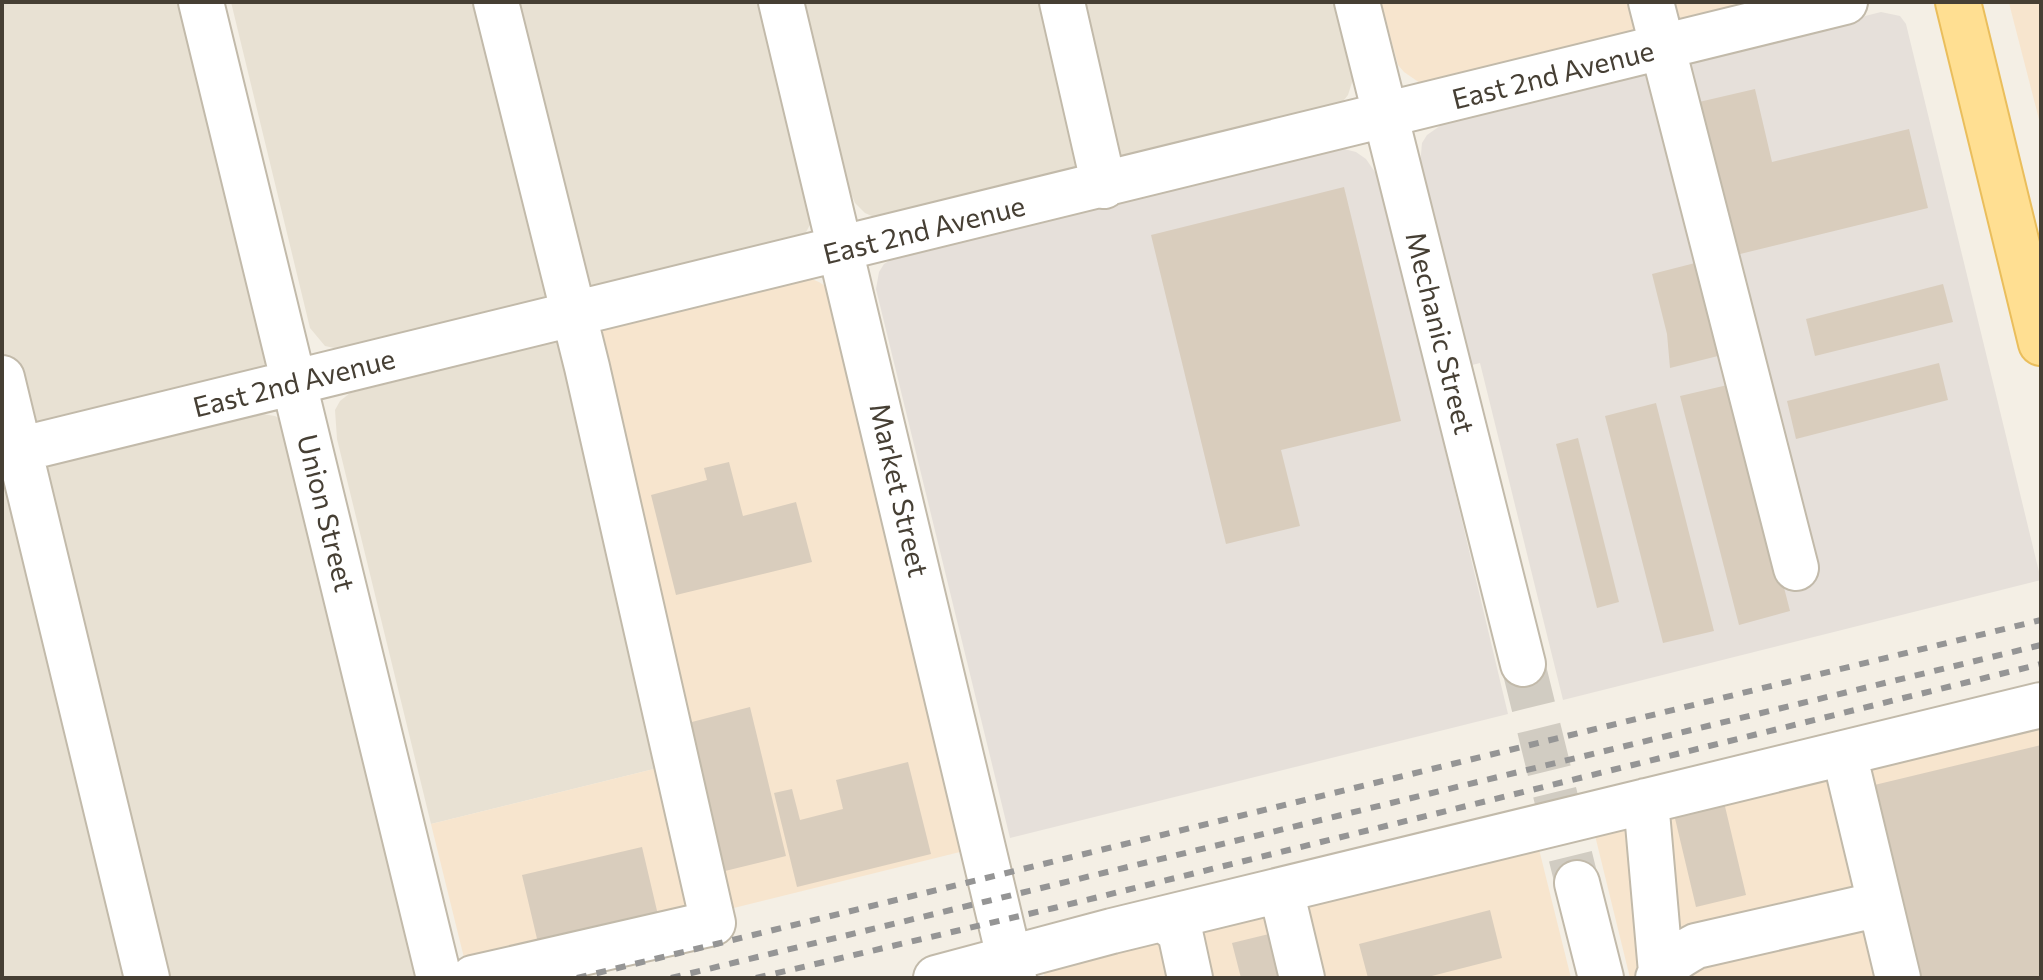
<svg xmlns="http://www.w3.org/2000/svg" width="2043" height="980" font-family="Commissioner,sans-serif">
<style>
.residential{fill:#e8e1d3}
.commercial{fill:#f7e5ce}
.industrial{fill:#e6e0da}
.building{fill:#d9cdbd}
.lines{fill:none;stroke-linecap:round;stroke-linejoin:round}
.minor-tunnel{stroke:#d1ccc2;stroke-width:44;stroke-dasharray:44 22;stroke-linecap:butt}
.minor-casing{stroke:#c2baaa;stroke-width:48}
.major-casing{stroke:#eabe5c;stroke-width:48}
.minor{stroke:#fff;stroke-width:44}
.major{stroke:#ffdf92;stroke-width:44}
.rail{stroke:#959595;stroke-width:6;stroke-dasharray:10 10;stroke-linecap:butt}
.labels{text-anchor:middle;stroke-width:8;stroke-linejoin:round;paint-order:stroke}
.street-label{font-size:28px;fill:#463f34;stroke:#fff}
</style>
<rect width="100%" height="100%" fill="#f4efe5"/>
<path class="residential" d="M2 2H186L268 360 262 369 11 434 2 396Z
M231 2H762L813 219 804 236 344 350 325 346 310 328Z
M804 2H1338L1354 76 1348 95 1340 105 886 218 874 217 865 213 855 203 848 186Z
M566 339 670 765 431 824 337 439 335 410 340 401 350 393Z
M262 414 275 416 284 421 422 978H2V477Z"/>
<path class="commercial" d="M1381 2H1765L1432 83H1420L1404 72 1398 65Z
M2009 2H2041V127L2010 7Z
M809 278 819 282 828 288 968 850 468 974 431 824 670 765 566 339Z
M2041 699V978H1630L1589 811Z
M1533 825 1571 978H1045L1037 947Z"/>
<path class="industrial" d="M1881 12 1900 16 1906 24 2041 580 1563 700 1480 363 1468 366 1420 165 1422 143 1427 135 1447 121Z
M1344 149 1356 152 1366 159 1381 181 1508 714 1010 838 876 289 879 272 884 264 895 257Z"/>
<path class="building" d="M1755 89 1772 162 1909 129 1928 208 1736 255 1699 102Z
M1344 187 1401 421 1281 450 1300 526 1226 544 1151 235Z
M1699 262 1722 355 1670 368 1667 334 1652 274Z
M1943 284 1953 322 1815 356 1806 319Z
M1939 363 1948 400 1796 439 1787 401Z
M1732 384 1790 611 1739 625 1680 396Z
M1656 403 1714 631 1663 643 1605 416Z
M1578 438 1619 602 1597 608 1556 444Z
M729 462 743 516 796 502 812 562 676 595 651 495 707 480 704 468Z
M750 707 786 856 725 871 688 723Z
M2041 745V978H1909L1862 788Z
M908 762 931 854 797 887 774 793 792 789 800 820 843 809 836 780Z
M1723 798 1746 895 1696 907 1673 810Z
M642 847 658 915 538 943 522 875Z
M1490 910 1502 958 1424 978H1368L1359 944Z
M1277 932 1288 978H1241L1232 943Z"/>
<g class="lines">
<path class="minor-tunnel" d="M1523 664 1577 883"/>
<defs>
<path id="minor" d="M201 2 439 978
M781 2 1014 978
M1062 2 1104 186
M1357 2 1523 664
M1651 2 1796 568
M2 378 147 978
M2 454 1845 2
M1844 753 1898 978
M1646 801 1661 972
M1577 883 1601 978
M1281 890 1302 978
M1163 919 1180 932 1190 978
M473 978 713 923 587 367 496 2
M936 978 1112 931 2041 705
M1658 978C1665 963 1682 954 1696 946L1880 904"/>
<path id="major" d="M1958 2 2041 343"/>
</defs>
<use href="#minor" class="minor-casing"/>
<use href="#major" class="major-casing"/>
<use href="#minor" class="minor"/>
<use href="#major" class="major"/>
<path class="rail" d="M577 978 2041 620
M671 978 2041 645
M756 978 1054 908 2041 664"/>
</g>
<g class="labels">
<g class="street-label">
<text transform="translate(1553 75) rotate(-14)" y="10">East 2nd Avenue</text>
<text transform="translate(924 230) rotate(-14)" y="10">East 2nd Avenue</text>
<text transform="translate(1440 333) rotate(76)" y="10">Mechanic Street</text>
<text transform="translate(294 383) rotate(-14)" y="10">East 2nd Avenue</text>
<text transform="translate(899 490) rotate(77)" y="10">Market Street</text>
<text transform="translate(326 513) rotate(76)" y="10">Union Street</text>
</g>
</g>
<rect width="2043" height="980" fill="none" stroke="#463f34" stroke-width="8"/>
</svg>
